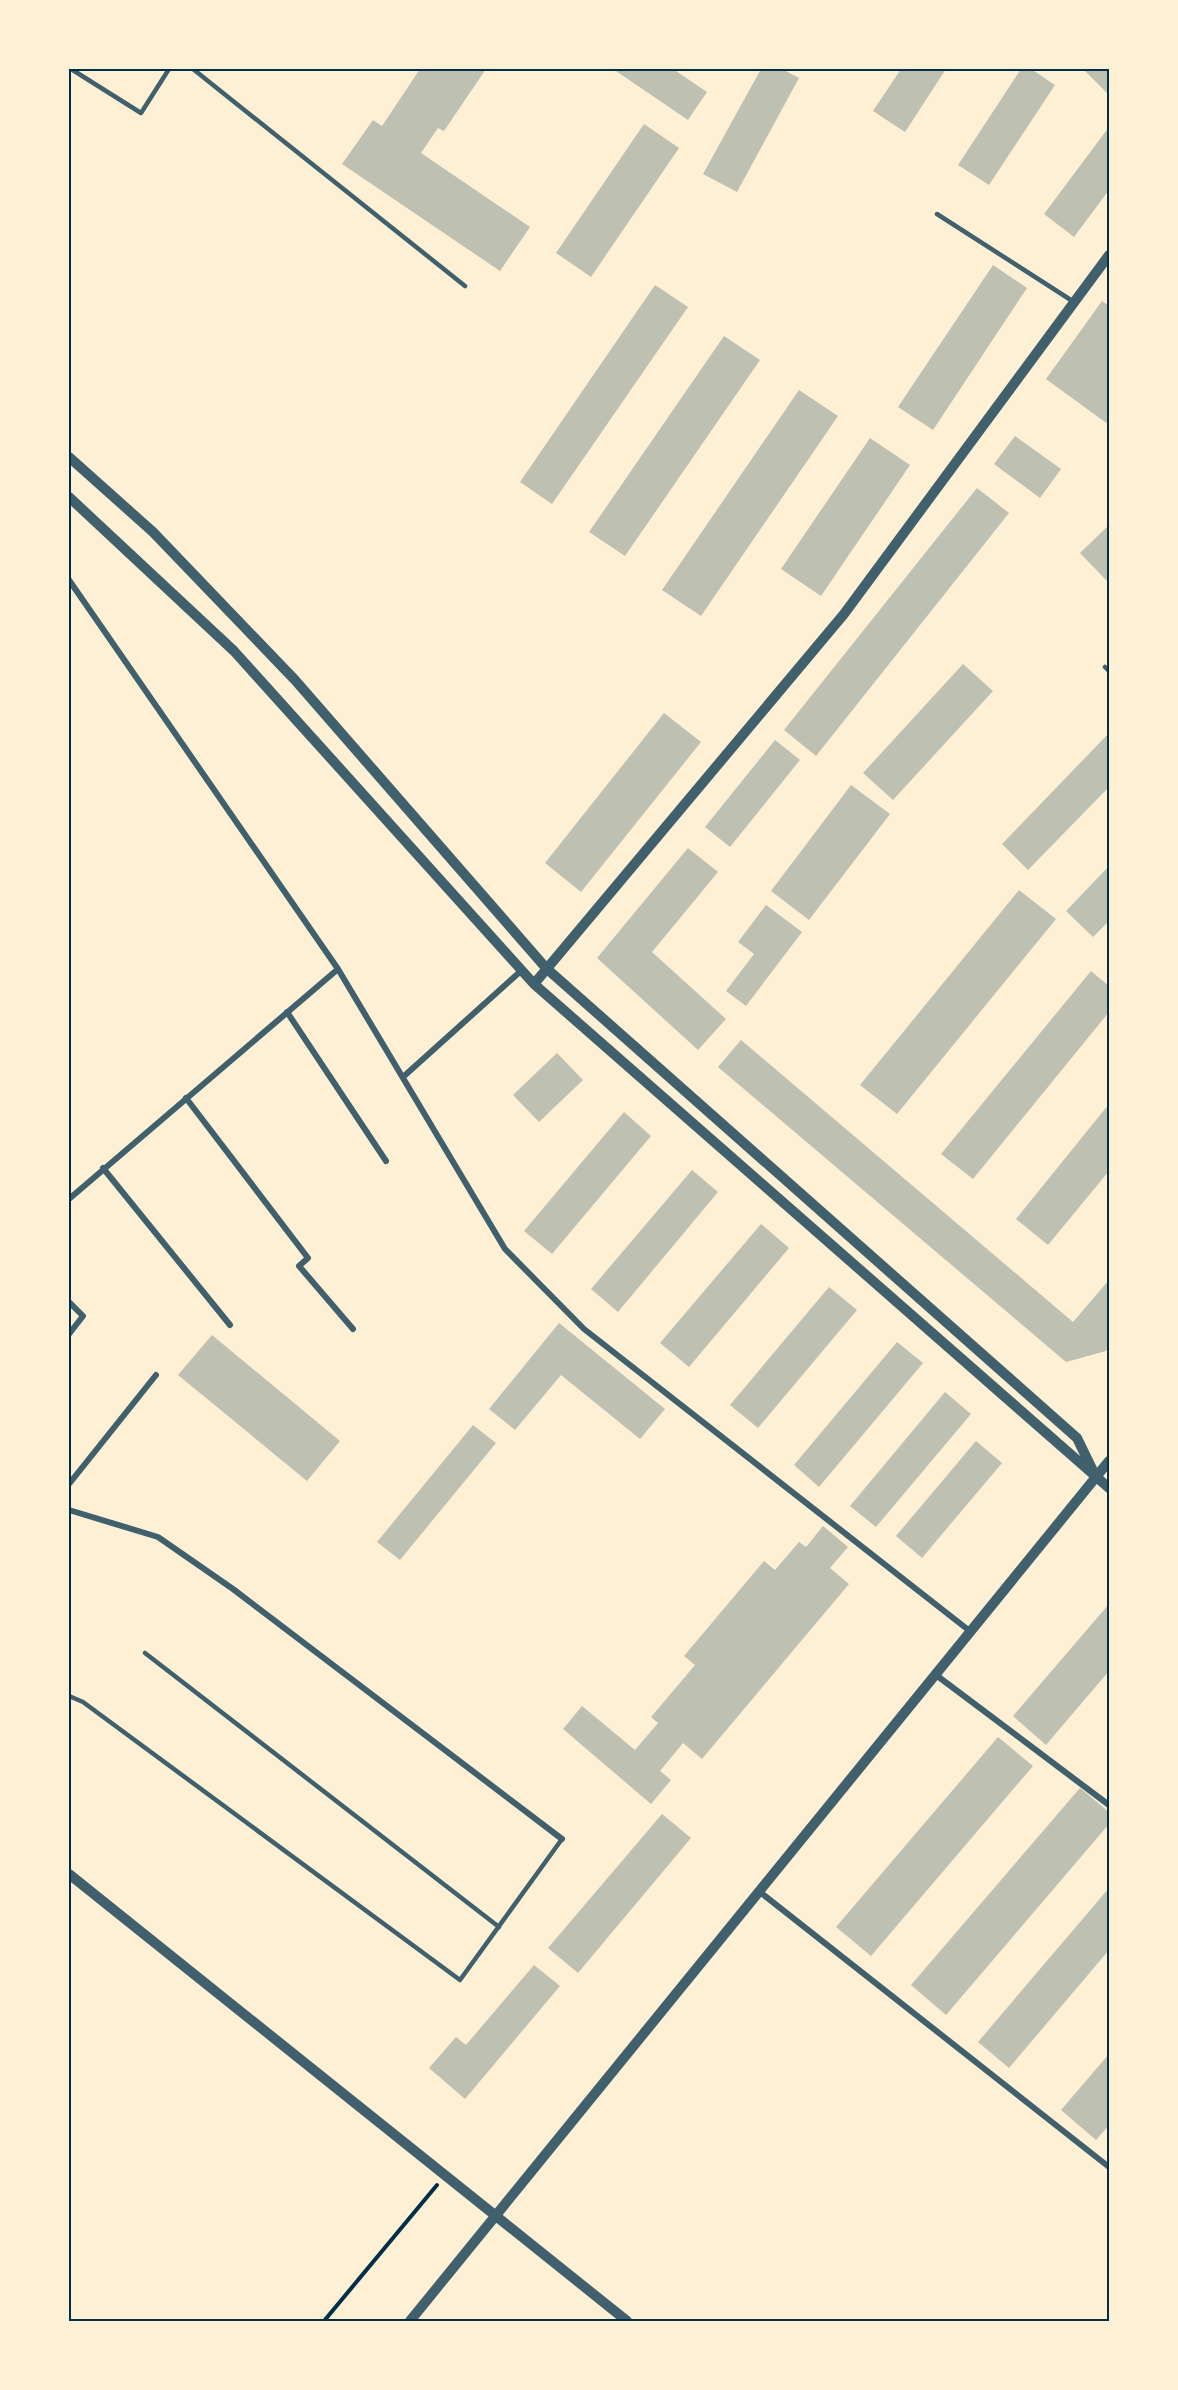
<svg xmlns="http://www.w3.org/2000/svg" width="1178" height="2390" font-family="'Source Sans 3',sans-serif">
<style>
.building{fill:#bec0b2}
.lines{fill:none;stroke-linecap:round;stroke-linejoin:round}
.path{stroke:#003049;stroke-width:4}
.service{stroke:#3f606c;stroke-width:4.5}
.minor{stroke:#3f606c;stroke-width:6}
.tertiary{stroke:#3f606c;stroke-width:10}
.neatline{fill:none;stroke:#003049;stroke-width:2}
</style>
<rect width="100%" height="100%" fill="#fdf0d5"/>
<path class="building" d="M420 69H486L444 131 438 128 421 153 530 227 500 271 342 164 373 120 382 126Z
M613 69H673L707 92 688 120Z
M761 69H782L799 78 737 192 703 174Z
M901 69H946L905 132 873 111Z
M1021 69H1031L1055 85 989 185 958 165Z
M1083 69H1109V95Z
M644 124 679 148 591 277 556 253Z
M1109 127V190L1074 237 1044 214Z
M993 265 1027 288 933 430 898 407Z
M655 285 688 307 552 504 520 482Z
M1102 301 1109 306V425L1046 379Z
M724 336 760 360 625 556 589 532Z
M799 390 838 416 701 616 662 590Z
M1015 436 1061 469 1040 498 994 464Z
M870 438 910 465 821 596 781 569Z
M977 488 1009 513 816 756 784 730Z
M1109 525V579L1107 581 1080 553Z
M963 664 993 691 893 800 863 773Z
M664 713 701 742 581 892 545 863Z
M1109 733V787L1028 870 1002 844Z
M775 740 800 760 730 847 705 827Z
M851 785 890 814 809 920 771 891Z
M688 848 718 872 652 952 726 1019 698 1050 597 958Z
M1109 866V921L1093 937 1066 911Z
M1019 890 1056 919 897 1114 860 1085Z
M766 905 802 932 746 1006 726 991 754 954 738 942Z
M1091 971 1109 986V1012L973 1179 941 1154Z
M741 1040 1073 1322 1109 1280V1348L1106 1351 1066 1362 718 1067Z
M557 1053 583 1080 539 1122 513 1095Z
M1109 1104V1171L1048 1245 1016 1219Z
M624 1112 651 1136 552 1254 524 1231Z
M692 1170 718 1192 618 1312 591 1289Z
M761 1224 789 1248 689 1367 660 1343Z
M829 1287 857 1310 758 1428 730 1405Z
M559 1323 665 1409 640 1439 561 1375 515 1430 489 1409Z
M212 1335 340 1441 307 1481 178 1375Z
M897 1342 923 1363 819 1487 794 1465Z
M945 1392 971 1414 876 1527 850 1506Z
M473 1425 496 1443 400 1560 377 1542Z
M976 1441 1002 1463 922 1558 896 1536Z
M823 1526 848 1547 830 1568 849 1584 702 1759 683 1743 660 1771 671 1780 651 1804 563 1729 582 1706 635 1750 658 1723 651 1717 695 1665 684 1656 764 1561 775 1570 799 1542 806 1547Z
M1109 1604V1671L1046 1745 1013 1716Z
M998 1737 1033 1766 871 1956 836 1927Z
M1080 1788 1109 1812V1824L946 2015 911 1985Z
M662 1814 691 1838 578 1973 548 1948Z
M1109 1888V1950L1009 2068 978 2042Z
M534 1965 560 1986 465 2099 429 2068 456 2037 466 2045Z
M1109 2054V2125L1096 2140 1061 2110Z"/>
<g class="lines">
<path class="path" d="M324 2321 437 2185"/>
<path class="service" d="M71 69 141 113 169 69
M193 69 465 286
M937 214 1074 302
M1105 667 1109 671
M145 1653 499 1927
M69 1696 83 1702 460 1980 562 1839"/>
<path class="minor" d="M69 580 338 969 505 1249 584 1329 971 1632
M287 1012 386 1161
M403 1077 522 970
M186 1098 308 1258 299 1266 353 1329
M103 1168 230 1325
M69 1199 338 969
M69 1302 83 1316 69 1334
M69 1484 156 1375
M69 1510 158 1537 233 1589 562 1839
M936 1675 1109 1805
M760 1892 1109 2167"/>
<path class="tertiary" d="M69 457 153 532 295 680 546 968 1077 1438 1096 1477
M69 497 234 651 534 984 1109 1488
M534 984 844 614 1109 255
M69 1874 627 2321
M410 2321 1109 1461"/>
</g>
<rect width="1178" height="2390" fill="none" stroke="#fdf0d5" stroke-width="141"/>
<rect x="70" y="70" width="1038" height="2250" class="neatline"/>
</svg>
